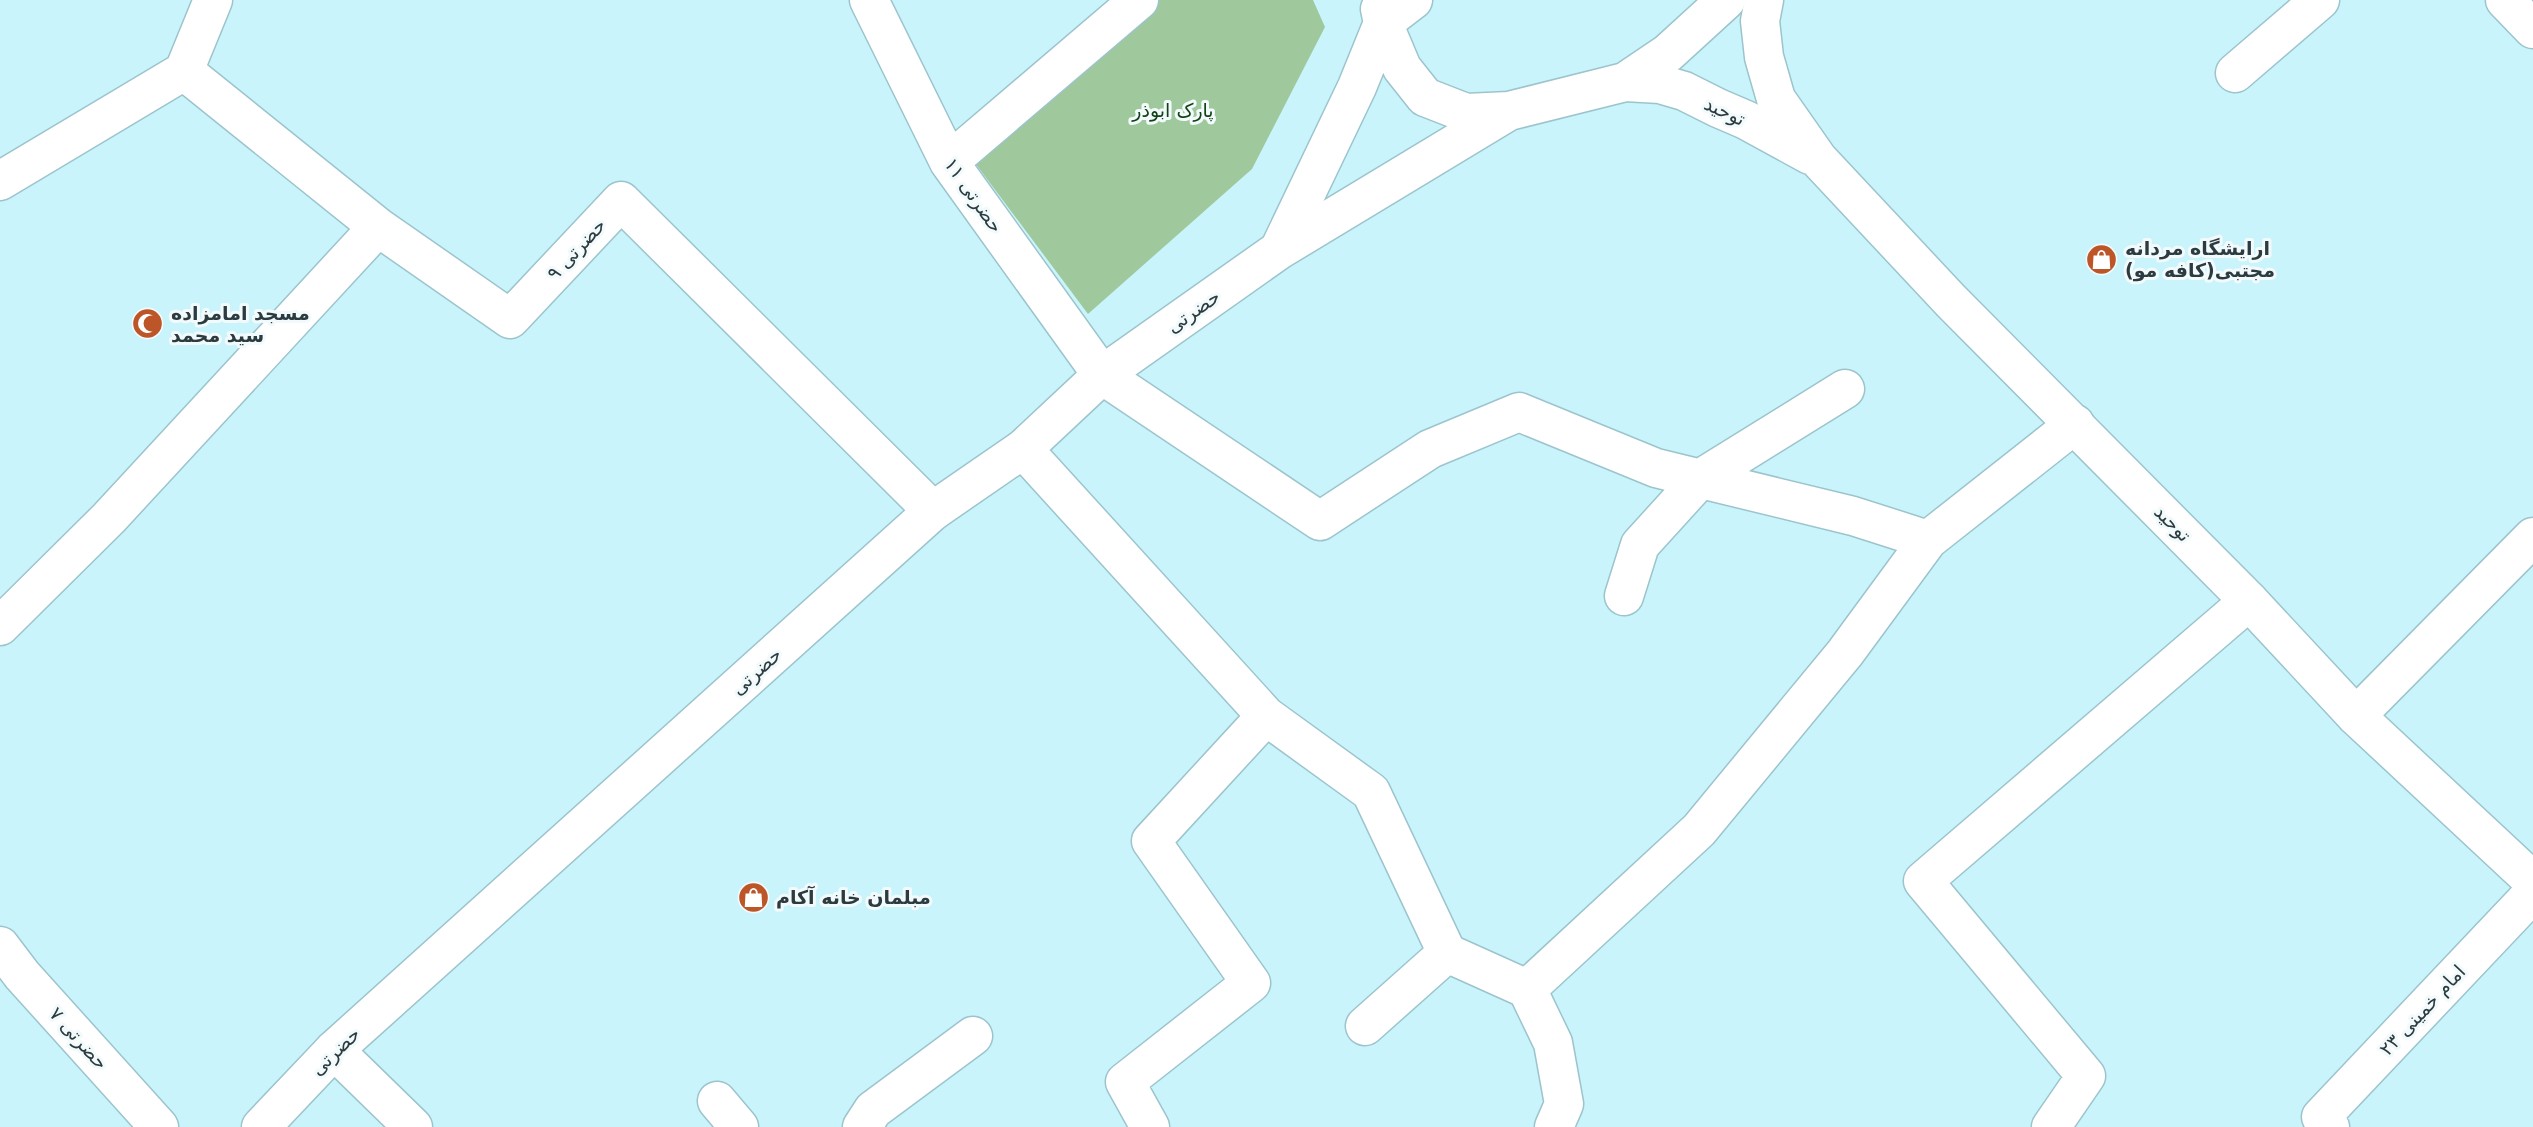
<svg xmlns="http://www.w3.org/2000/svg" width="2533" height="1127" font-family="'DejaVu Sans',Vazirmatn,sans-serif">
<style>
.green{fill:#9fc99d}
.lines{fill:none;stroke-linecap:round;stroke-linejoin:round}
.minor-casing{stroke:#9cc4cc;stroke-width:41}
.tertiary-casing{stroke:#9cc4cc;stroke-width:41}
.secondary-casing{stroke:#9cc4cc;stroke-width:41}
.minor{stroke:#fff;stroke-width:38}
.tertiary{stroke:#fff;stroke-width:38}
.secondary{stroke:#fff;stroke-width:38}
.labels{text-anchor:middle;stroke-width:6;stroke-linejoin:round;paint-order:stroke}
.park-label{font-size:19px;fill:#114314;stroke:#f2fafc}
.street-label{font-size:19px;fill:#2b3b3f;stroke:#f2fafc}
.poi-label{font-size:19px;font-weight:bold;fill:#2b3b3f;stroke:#f2fafc;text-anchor:start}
</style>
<rect width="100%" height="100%" fill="#caf4fc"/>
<path class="green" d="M1151 0H1313L1325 27 1252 169 1088 314 972 159Z"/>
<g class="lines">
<defs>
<path id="minor" d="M869 0 949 162 1102 375 1320 521 1430 449 1519 412 1656 468 1853 516 1928 540 2075 424
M2505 0 2533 29
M184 71 378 227 510 319 621 201 933 511
M2235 73 2320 0
M949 162 1139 0
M0 181 184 71 213 0
M1023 449 1266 716 1371 792 1447 953 1527 989 1553 1043 1564 1104 1554 1127
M1624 596 1640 545 1700 479 1845 389
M0 626 109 518 378 227
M2356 716 2533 537
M0 946 22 975 159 1127
M1527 989 1699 830 1845 653 1928 540
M1365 1026 1447 953
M334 1050 413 1127
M717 1101 739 1127
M862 1127 873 1110 973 1036
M1150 1127 1125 1082 1251 983 1151 841 1266 716
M2051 1127 2086 1076 1923 881 2249 601
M2330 1127 2321 1117 2533 893"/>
<path id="tertiary" d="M1764 0 1760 21 1764 57 1776 99 1818 159 1951 301 2249 601 2356 716 2533 881
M1625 82 1660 84 1684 91 1718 108 1746 120 1810 155"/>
<path id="secondary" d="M1380 9 1383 23 1402 68 1425 97 1466 113 1509 111
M1279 250 1357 87 1383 23 1413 0
M261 1127 334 1050 933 511 1023 449 1102 375 1279 250 1509 111 1625 82 1668 53 1726 0"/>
</defs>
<use href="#minor" class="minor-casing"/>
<use href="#tertiary" class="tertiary-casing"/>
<use href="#secondary" class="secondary-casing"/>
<use href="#minor" class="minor"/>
<use href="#tertiary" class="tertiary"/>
<use href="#secondary" class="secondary"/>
</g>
<defs>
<symbol id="shop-disc" viewBox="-11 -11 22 22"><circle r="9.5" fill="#bc5628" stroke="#f2fafc"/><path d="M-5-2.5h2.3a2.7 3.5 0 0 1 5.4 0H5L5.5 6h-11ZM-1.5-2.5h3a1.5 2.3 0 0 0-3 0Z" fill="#fff"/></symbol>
<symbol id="mosque-disc" viewBox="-11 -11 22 22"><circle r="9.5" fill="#bc5628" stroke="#f2fafc"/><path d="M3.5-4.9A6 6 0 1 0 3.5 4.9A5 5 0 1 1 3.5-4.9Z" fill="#fff"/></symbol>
</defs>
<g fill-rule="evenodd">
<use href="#shop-disc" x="2084" y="242" width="35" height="35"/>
<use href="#mosque-disc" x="130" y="306" width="35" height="35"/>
<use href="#shop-disc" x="736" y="880" width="35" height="35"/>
</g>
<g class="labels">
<g class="park-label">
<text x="1173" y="117">پارک ابوذر</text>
</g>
<g class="street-label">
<text transform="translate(1725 111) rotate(25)" y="7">توحید</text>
<text transform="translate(974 195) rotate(55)" y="7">حضرتی ۱۱</text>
<text transform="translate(576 249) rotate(-47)" y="7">حضرتی ۹</text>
<text transform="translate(1193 311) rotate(-35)" y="7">حضرتی</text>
<text transform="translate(2173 523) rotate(45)" y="7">توحید</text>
<text transform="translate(756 671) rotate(-42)" y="7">حضرتی</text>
<text transform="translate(2422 1010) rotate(-47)" y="7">امام خمینی ۲۳</text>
<text transform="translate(79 1038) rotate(48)" y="7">حضرتی ۷</text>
<text transform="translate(335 1051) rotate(-44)" y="7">حضرتی</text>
</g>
<g class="poi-label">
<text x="2125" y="255">ارایشگاه مردانه<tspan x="2125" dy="22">مجتبی(کافه مو)</tspan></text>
<text x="171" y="320">مسجد امامزاده<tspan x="171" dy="22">سید محمد</tspan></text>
<text x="776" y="904">مبلمان خانه آکام</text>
</g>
</g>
</svg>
